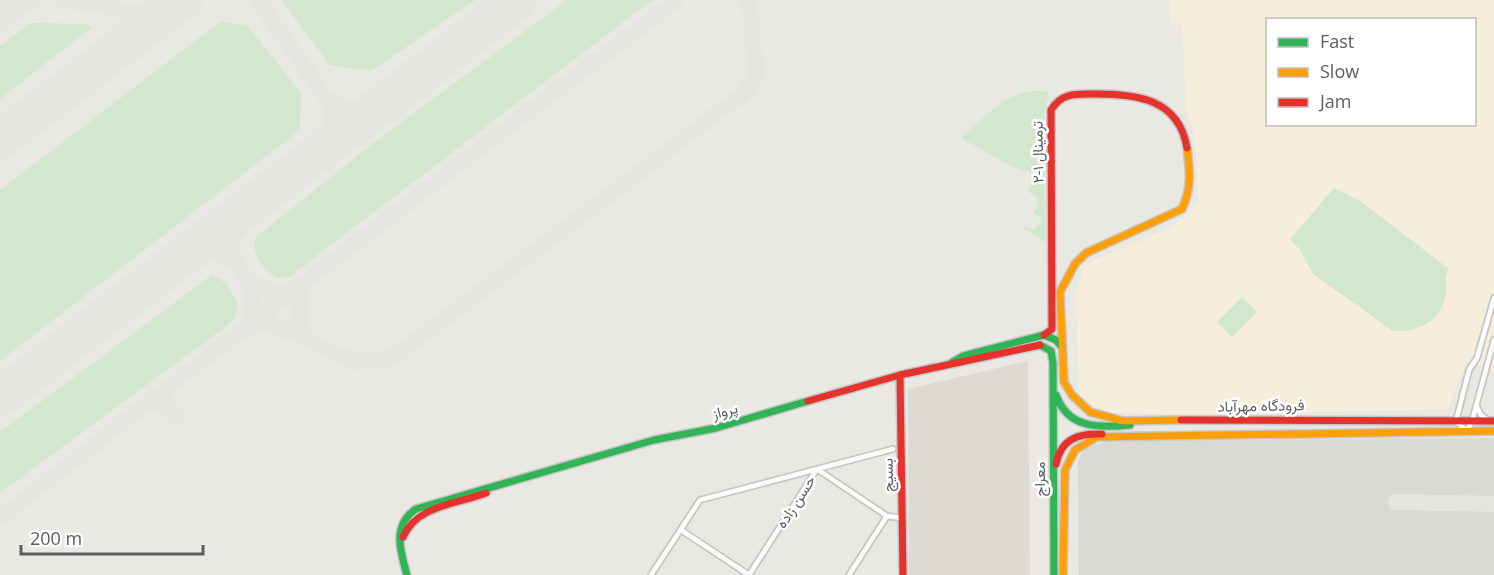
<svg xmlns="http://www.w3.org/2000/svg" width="1494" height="575" font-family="'Open Sans',Vazirmatn,sans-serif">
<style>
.commercial{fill:#f6eeda;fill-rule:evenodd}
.industrial{fill:#dbd9d4}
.education{fill:#dddad3}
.green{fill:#d2e7cd}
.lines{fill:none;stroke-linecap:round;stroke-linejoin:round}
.taxiway{stroke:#e6e5e2;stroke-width:16}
.runway{stroke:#e6e5e2;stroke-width:40}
.street-casing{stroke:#c6c6c6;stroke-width:8}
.fast-casing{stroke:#c7c7c7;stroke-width:10}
.slow-casing{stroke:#c7c7c7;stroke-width:10}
.jam-casing{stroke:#c7c7c7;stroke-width:10}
.street{stroke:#fcfcfb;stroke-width:4.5}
.fast{stroke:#30b455;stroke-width:7}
.slow{stroke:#ff9f0a;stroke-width:7}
.jam{stroke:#e5322d;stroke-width:7}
.labels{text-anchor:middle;stroke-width:5;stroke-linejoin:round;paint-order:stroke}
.street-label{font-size:15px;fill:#595e62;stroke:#fff}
</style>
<rect width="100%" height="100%" fill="#eae8e3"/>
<path class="commercial" d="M1170 0H1494V372L1467 360 1448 409 1231 414 1112 413 1089 403 1079 394 1076 291 1085 264 1172 227 1199 202 1194 130 1186 108 1182 24 1171 23ZM1268 20H1474V124H1268Z"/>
<path class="industrial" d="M1494 438V575H1079L1078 460 1085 449 1107 441Z"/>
<path class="education" d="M1028 361 1030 575H909L908 389Z"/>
<path class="green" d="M281 0H475L371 71 330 65Z
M567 0H652L289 277 277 278C263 269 251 255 255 238L375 142Z
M220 22 247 25 301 93 300 130 0 361V190Z
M31 23 86 24 91 28 0 99V46Z
M1049 92 1044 114 1046 242 1024 229V226L1033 230 1042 221 1039 216 1033 214 1039 205 1038 199 1028 191 1039 174 1013 167 961 138C989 115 1009 85 1049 92Z
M1334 188 1360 201 1449 269C1443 278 1448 283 1446 293 1442 321 1419 332 1393 331L1313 274 1300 250 1290 239Z
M212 275 226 283 238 303 235 318 229 324 0 493V432Z
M1242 297 1257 312 1232 337 1217 322Z"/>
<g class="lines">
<path class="taxiway" d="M62 0 131 11 156 20
M258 0 333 108 332 134 325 147
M0 4 29 0
M0 25 32 0
M328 97C344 109 359 113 377 107
M243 211C237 221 232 231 232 242 232 274 264 301 294 288
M185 256C205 248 221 252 238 265
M300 285C298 305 297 324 310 341
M246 326 254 309 251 282
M247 328 262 323 273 325 357 362 385 360 402 351 744 93 752 83 756 72 749 0
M150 402 165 404 177 418
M1396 502 1494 504
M0 518 300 285 676 0"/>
<path class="runway" d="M0 139 183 0
M0 397 518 0"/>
<defs>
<path id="street" d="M1494 298 1477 358 1469 370 1456 421 1467 431 1472 421 1494 340
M1476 405 1481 415 1488 420
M681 530 749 575
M651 575 700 500 893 449
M749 575 817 469 887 516 902 518
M849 575 887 516"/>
<path id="fast" d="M1040 345 1051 351 1053 363 1054 575
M951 363 963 356 1044 335 1056 340 1062 347
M1056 395C1068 429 1099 428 1130 425
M407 575C400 551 392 525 416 509L654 440 716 428 808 401"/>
<path id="slow" d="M1181 420 1123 421 1090 412 1072 395 1064 382 1060 292 1075 264 1086 253 1182 209C1192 188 1190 171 1187 148
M1063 575 1065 470 1075 450 1097 437 1494 431"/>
<path id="jam" d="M1044 335 1052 329 1051 110C1062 92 1077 94 1096 94 1137 94 1179 99 1187 148
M900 375 903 575
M808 401 900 375 1040 345
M1181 420 1494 421
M1056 464C1061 439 1078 433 1102 434
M403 537C417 505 457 504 486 493"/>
</defs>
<use href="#street" class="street-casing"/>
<use href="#fast" class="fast-casing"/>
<use href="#slow" class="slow-casing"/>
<use href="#jam" class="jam-casing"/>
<use href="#street" class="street"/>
<use href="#fast" class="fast"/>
<use href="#slow" class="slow"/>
<use href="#jam" class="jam"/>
</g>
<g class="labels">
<g class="street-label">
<text transform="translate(1038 152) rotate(-91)" y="5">ترمینال ۱-۲</text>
<text transform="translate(1261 406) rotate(-1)" y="5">فرودگاه مهرآباد</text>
<text transform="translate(725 411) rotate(-15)" y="5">پرواز</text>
<text transform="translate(888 475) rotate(-91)" y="5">بسیج</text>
<text transform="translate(1040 479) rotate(-90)" y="5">معراج</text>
<text transform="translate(796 502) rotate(-57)" y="5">حسن زاده</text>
</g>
</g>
<rect x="1266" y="18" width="210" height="108" fill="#ffffff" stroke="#bdbfc0" stroke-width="1.5"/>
<rect x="1278" y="38" width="30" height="9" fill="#30b455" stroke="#bdbfc0" stroke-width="1.5"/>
<text x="1320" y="48" font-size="18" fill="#595e62">Fast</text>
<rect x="1278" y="68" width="30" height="9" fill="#ff9f0a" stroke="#bdbfc0" stroke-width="1.5"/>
<text x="1320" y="78" font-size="18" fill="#595e62">Slow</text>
<rect x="1278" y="98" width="30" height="9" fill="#e5322d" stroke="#bdbfc0" stroke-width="1.5"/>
<text x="1320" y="108" font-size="18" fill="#595e62">Jam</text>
<path d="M21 545v9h182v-9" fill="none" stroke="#595e62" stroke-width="3"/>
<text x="30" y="545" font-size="18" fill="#595e62" stroke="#ffffff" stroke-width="4.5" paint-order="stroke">200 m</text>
</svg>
